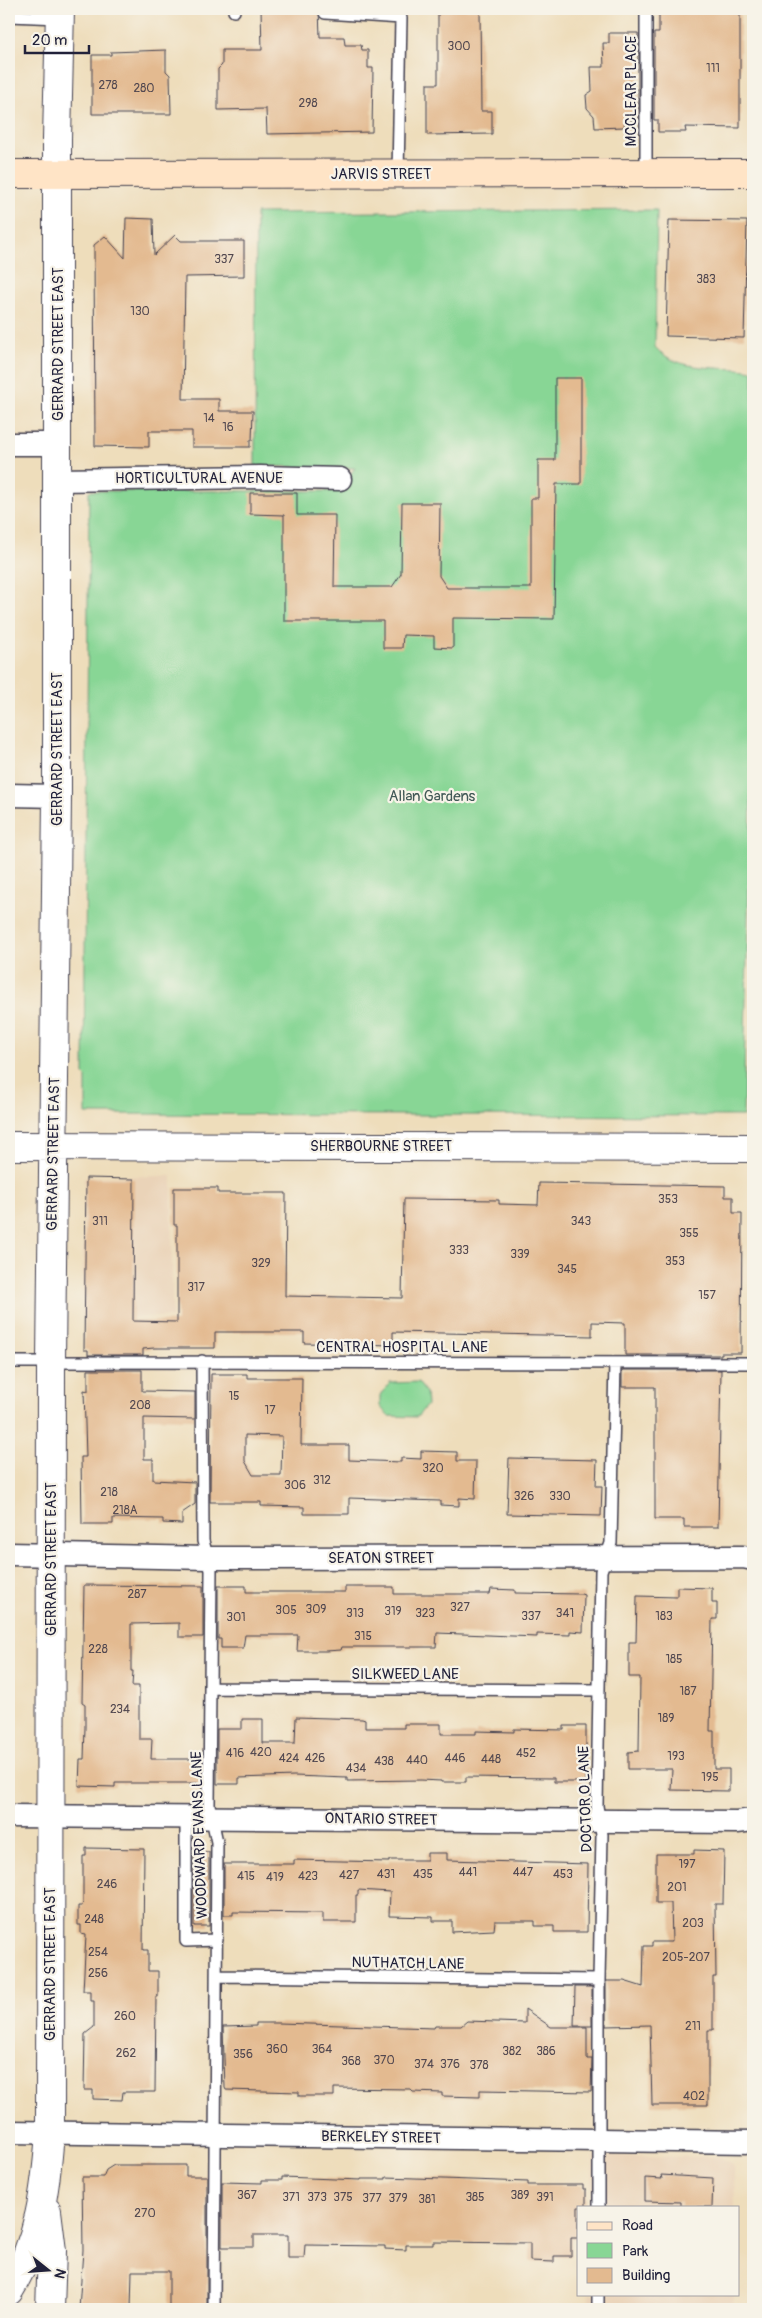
<svg xmlns="http://www.w3.org/2000/svg" width="762" height="2318" font-family="Pangolin,sans-serif">
<style>
.built{fill:#ead3b8}
.green{fill:#88d695;stroke:#557c68}
.building{fill:#e3ba90;fill-rule:evenodd}
.lines{fill:none;stroke-linecap:round;stroke-linejoin:round}
.service-casing{stroke:#413e4e;stroke-width:14}
.minor-casing{stroke:#413e4e;stroke-width:25}
.tertiary-casing{stroke:#413e4e;stroke-width:30}
.secondary-casing{stroke:#413e4e;stroke-width:30}
.service{stroke:#fff;stroke-width:11}
.minor{stroke:#fff;stroke-width:22}
.tertiary{stroke:#fff;stroke-width:28}
.secondary{stroke:#ffe4c6;stroke-width:28}
.labels{text-anchor:middle;stroke-width:4.5;stroke-linejoin:round;paint-order:stroke}
.number-label{font-size:12px;fill:#524850}
.street-label{font-size:15px;fill:#22223b;stroke:#f7f3e8}
.park-label{font-size:15px;fill:#415856;stroke:#f7f3e8}
</style>
<rect width="100%" height="100%" fill="#f7f3e8"/>
<filter id="ink" filterUnits="userSpaceOnUse"><feTurbulence type="fractalNoise" baseFrequency=".02" numOctaves="2"/><feDisplacementMap in="SourceGraphic" scale="10" xChannelSelector="R" yChannelSelector="G"/><feConvolveMatrix kernelMatrix="1 2 1 2 8 2 1 2 1" color-interpolation-filters="sRGB"/></filter>
<filter id="wash" filterUnits="userSpaceOnUse"><feTurbulence type="fractalNoise" baseFrequency=".0096" numOctaves="4" result="noise"/><feDisplacementMap in="SourceGraphic" scale="20" xChannelSelector="R" yChannelSelector="G"/><feGaussianBlur stdDeviation="1.12" result="paint"/><feColorMatrix in="noise" values="0 0 0 0 0 0 0 0 0 0 0 0 0 0 0 0 0 1.4 0 .05"/><feComposite in="paint" operator="in"/></filter>
<g filter="url(#wash)">
<rect width="100%" height="100%" fill="#edb"/>
<path class="built" d="M172 1176V1317L82 1316 84 1177Z
M593 2156 719 2157 729 2162 734 2167 735 2207H591Z
M589 2294H733V2309H589Z"/>
<path class="green" d="M657 210 655 347C679 374 721 365 753 371L751 799 743 1116 86 1114V1077L84 1075 89 491H337L355 468 255 466 256 213Z
M418 1382 426 1393 427 1405 417 1417 388 1416 380 1406V1395L390 1383Z"/>
<g id="blocks">
<path class="building" d="M261 9H319L320 37H344L345 45H361L362 50H368V68H373L372 132 267 134 266 109 218 110V69L222 65V50H262Z
M438 9H480L481 111H492V134L427 135V84H438Z
M659 9H740V128L685 127 686 132H658V120H654V33H659Z
M609 33H638V120H625L624 127 595 128 594 116 587 108 586 95 592 91 591 67H604L603 43H609Z
M166 50V71L170 75 171 114H92V55H111V52Z
M126 218 153 219 154 255 175 235 181 241H244V276L185 277 183 399H219V411H253L252 440H250V447H192V431H149V447L95 446 94 245 105 236 125 258Z
M669 220 747 221 744 338 666 336Z
M555 378H581V484H556L554 619 453 618V648L434 647V636L403 635 402 648H383V621H284V515L250 514V493H297V515H335L334 587H392L401 574 402 503H440L439 576 447 588H531V498H538V460H555Z
M86 1178 134 1179 133 1321 177 1322V1225H174V1188H218V1193H286L285 1296 402 1298 404 1199 499 1200V1204L538 1205 539 1183 725 1186V1197H733V1213H742L741 1353H721V1355H625V1323L592 1322V1336L393 1332V1345L304 1343V1332H215V1348H154L143 1349V1355H88V1350H84Z
M88 1370H142V1391L195 1392V1419L144 1418V1459H153V1480L195 1482V1504L182 1513V1524L163 1523V1519L113 1518V1524H82L81 1457H86L84 1390 88 1391Z
M622 1370H721L718 1527H684V1519H655V1387H622Z
M211 1374H247V1378H302L301 1445H349V1460L401 1462V1458L421 1459V1451L457 1452V1461H476L475 1499 459 1498V1506L440 1505V1501L349 1498V1514H304V1507L261 1506V1502H210ZM245 1435 282 1436 281 1475H253L245 1461Z
M509 1458 597 1460 596 1486H602L601 1516 507 1514Z
M84 1585 203 1586V1637H179V1623L131 1624V1671H133L132 1686H139V1739H152L151 1759H202V1783H115V1787L79 1786 80 1759H84L85 1727V1704L82 1702Z
M218 1586H246V1592H345V1587H394V1594H490L491 1589 515 1590V1593L581 1594 584 1595 583 1632 570 1631V1635L537 1634V1637L437 1633 436 1647H342L341 1650 326 1651H297L298 1635H245L243 1648H221V1639H218Z
M677 1587 712 1588V1603H717V1619H712L710 1731H714V1769H729V1791L671 1790 672 1769H628V1752L639 1751 640 1677H629V1642H636L637 1596 677 1597Z
M296 1717 362 1719 365 1720V1728H404V1724H441V1734H476V1731L514 1732V1729L564 1730V1726H586V1782H554V1778L466 1777V1782H441V1781L421 1780 347 1781V1778L294 1776 239 1778V1784H217V1729H242V1719H263V1743H295Z
M86 1848 144 1849 143 1950H148V1971H158V1996H156L155 2092H123L122 2100 93 2099V2090H84L85 2034 94 2027V2001H91V1991H83L86 1935 81 1934V1925H78V1906H82L83 1902V1856H86Z
M694 1850 724 1851 723 1904H715L716 1977H713V2030H708V2105H652L650 2025 606 2026V1981H624L643 1987 644 1946H652V1942H672L671 1903H656V1854H694Z
M209 1852V1926H194V1853Z
M427 1853H447V1860L588 1864 587 1932H554V1926H535V1921H495L494 1930 452 1932V1921H433V1917L389 1916 390 1892 358 1890V1895H356V1922H323V1913L233 1912V1915H224V1864H294V1860L389 1862V1860H427Z
M575 1987H592V2026H574Z
M525 2009 551 2027H587V2059H592L591 2092 480 2090V2097L442 2096V2093L413 2092 410 2089 334 2088V2096H299V2092L226 2090 225 2088 223 2027 256 2026V2023H279L434 2028 435 2026H461L467 2021 525 2023Z
M114 2165H186V2176H207V2309H169V2271H132L131 2309H79L83 2250 82 2177H103L106 2170Z
M661 2175 713 2178 712 2207H681V2202L645 2201V2178L662 2179Z
M282 2177 361 2180V2179H386V2177L528 2182V2185H583V2189H586V2207H578V2238H571V2256H554V2262L530 2261V2243L433 2242V2245H406V2250L385 2249V2246L305 2245 304 2258H288V2235H254V2247H222V2182L262 2183V2180H282Z"/>
</g>
</g>
<g filter="url(#ink)">
<use href="#blocks" fill-opacity="0" stroke="#413e4e" stroke-width="1"/>
<g class="lines">
<defs>
<path id="service" d="M234 9V11
M646 9V173
M325 13 401 18 398 174
M9 16 60 18
M202 1361 203 1541 211 1570 209 1805 217 1842 214 2309
M9 1362 753 1363
M211 1688 599 1690
M186 1818V1941L217 1940
M217 1976 599 1980
M599 2207V1980L602 1835 597 1806 601 1571 611 1543 615 1363
M598 2309V2294"/>
<path id="minor" d="M9 444H58
M58 480 260 477 340 479
M9 795 57 796
M9 1554 208 1558 743 1557 753 1559
M9 1816 737 1822 753 1820
M9 2132 753 2142"/>
<path id="tertiary" d="M9 1146 753 1148
M47 2211 52 2251 50 2309
M9 2291C39 2242 46 2189 50 2132L51 1361 57 796V139L60 9"/>
<path id="secondary" d="M9 174 753 173"/>
</defs>
<use href="#service" class="service-casing"/>
<use href="#minor" class="minor-casing"/>
<use href="#tertiary" class="tertiary-casing"/>
<use href="#secondary" class="secondary-casing"/>
<use href="#service" class="service"/>
<use href="#minor" class="minor"/>
<use href="#tertiary" class="tertiary"/>
<use href="#secondary" class="secondary"/>
</g>
</g>
<g class="labels">
<g class="number-label">
<text x="459" y="50">300</text>
<text x="713" y="72">111</text>
<text x="108" y="89">278</text>
<text x="144" y="92">280</text>
<text x="308" y="107">298</text>
<text x="224" y="263">337</text>
<text x="706" y="283">383</text>
<text x="140" y="315">130</text>
<text x="209" y="422">14</text>
<text x="228" y="431">16</text>
<text x="668" y="1203">353</text>
<text x="100" y="1225">311</text>
<text x="581" y="1225">343</text>
<text x="689" y="1237">355</text>
<text x="459" y="1254">333</text>
<text x="520" y="1258">339</text>
<text x="675" y="1265">353</text>
<text x="261" y="1267">329</text>
<text x="567" y="1273">345</text>
<text x="196" y="1291">317</text>
<text x="707" y="1299">157</text>
<text x="234" y="1400">15</text>
<text x="140" y="1409">208</text>
<text x="270" y="1414">17</text>
<text x="433" y="1472">320</text>
<text x="322" y="1484">312</text>
<text x="295" y="1489">306</text>
<text x="109" y="1496">218</text>
<text x="524" y="1500">326</text>
<text x="560" y="1500">330</text>
<text x="125" y="1514">218A</text>
<text x="137" y="1598">287</text>
<text x="460" y="1611">327</text>
<text x="316" y="1613">309</text>
<text x="286" y="1614">305</text>
<text x="393" y="1615">319</text>
<text x="355" y="1617">313</text>
<text x="425" y="1617">323</text>
<text x="565" y="1617">341</text>
<text x="531" y="1620">337</text>
<text x="664" y="1620">183</text>
<text x="236" y="1621">301</text>
<text x="363" y="1640">315</text>
<text x="98" y="1653">228</text>
<text x="674" y="1663">185</text>
<text x="688" y="1695">187</text>
<text x="120" y="1713">234</text>
<text x="666" y="1722">189</text>
<text x="261" y="1756">420</text>
<text x="235" y="1757">416</text>
<text x="526" y="1757">452</text>
<text x="676" y="1760">193</text>
<text x="289" y="1762">424</text>
<text x="315" y="1762">426</text>
<text x="455" y="1762">446</text>
<text x="491" y="1763">448</text>
<text x="417" y="1764">440</text>
<text x="384" y="1765">438</text>
<text x="356" y="1772">434</text>
<text x="710" y="1781">195</text>
<text x="687" y="1868">197</text>
<text x="468" y="1876">441</text>
<text x="523" y="1876">447</text>
<text x="386" y="1878">431</text>
<text x="423" y="1878">435</text>
<text x="563" y="1878">453</text>
<text x="349" y="1879">427</text>
<text x="246" y="1880">415</text>
<text x="308" y="1880">423</text>
<text x="275" y="1881">419</text>
<text x="107" y="1888">246</text>
<text x="677" y="1891">201</text>
<text x="94" y="1923">248</text>
<text x="693" y="1927">203</text>
<text x="98" y="1956">254</text>
<text x="686" y="1961">205-207</text>
<text x="98" y="1977">256</text>
<text x="125" y="2020">260</text>
<text x="693" y="2030">211</text>
<text x="277" y="2053">360</text>
<text x="322" y="2053">364</text>
<text x="512" y="2055">382</text>
<text x="546" y="2055">386</text>
<text x="126" y="2057">262</text>
<text x="243" y="2058">356</text>
<text x="384" y="2064">370</text>
<text x="351" y="2065">368</text>
<text x="424" y="2068">374</text>
<text x="450" y="2068">376</text>
<text x="479" y="2069">378</text>
<text x="694" y="2100">402</text>
<text x="247" y="2199">367</text>
<text x="520" y="2199">389</text>
<text x="291" y="2201">371</text>
<text x="317" y="2201">373</text>
<text x="343" y="2201">375</text>
<text x="475" y="2201">385</text>
<text x="545" y="2201">391</text>
<text x="372" y="2202">377</text>
<text x="398" y="2202">379</text>
<text x="427" y="2203">381</text>
<text x="145" y="2217">270</text>
</g>
<g class="street-label">
<text transform="translate(631 91) rotate(-90)" y="5">MCCLEAR PLACE</text>
<text x="381" y="179">JARVIS STREET</text>
<text transform="translate(58 344) rotate(-90)" y="5">GERRARD STREET EAST</text>
<text x="199" y="483">HORTICULTURAL AVENUE</text>
<text transform="translate(57 749) rotate(-90)" y="5">GERRARD STREET EAST</text>
<text x="381" y="1151">SHERBOURNE STREET</text>
<text transform="translate(53 1154) rotate(-89)" y="5">GERRARD STREET EAST</text>
<text x="402" y="1352">CENTRAL HOSPITAL LANE</text>
<text x="381" y="1563">SEATON STREET</text>
<text transform="translate(51 1559) rotate(-90)" y="5">GERRARD STREET EAST</text>
<text x="405" y="1679">SILKWEED LANE</text>
<text transform="translate(585 1799) rotate(-92)" y="5">DOCTOR O LANE</text>
<text transform="translate(381 1819) rotate(1)" y="5">ONTARIO STREET</text>
<text transform="translate(199 1835) rotate(-92)" y="5">WOODWARD EVANS LANE</text>
<text transform="translate(408 1963) rotate(1)" y="5">NUTHATCH LANE</text>
<text transform="translate(50 1964) rotate(-90)" y="5">GERRARD STREET EAST</text>
<text transform="translate(381 2137) rotate(1)" y="5">BERKELEY STREET</text>
</g>
<g class="park-label">
<text x="432" y="801">Allan Gardens</text>
</g>
</g>
<rect width="762" height="2318" fill="none" stroke="#f7f3e8" stroke-width="30"/>
<rect x="577" y="2206" width="162" height="90" fill="#f7f3e8" stroke="#a29fa3"/>
<rect x="587" y="2222" width="25" height="8" fill="#ffe4c6" stroke="#a29fa3"/>
<text x="622" y="2230" font-size="15" fill="#22223b">Road</text>
<rect x="587" y="2243" width="25" height="15" fill="#88d695" stroke="#a29fa3"/>
<text x="622" y="2256" font-size="15" fill="#22223b">Park</text>
<rect x="587" y="2268" width="25" height="15" fill="#e3ba90" stroke="#a29fa3"/>
<text x="622" y="2280" font-size="15" fill="#22223b">Building</text>
<g transform="translate(48 2270) rotate(107)" stroke="#f7f3e8" stroke-width="4" paint-order="stroke">
<path d="M0-4L9 19L0 12L-9 19Z" fill="#22223b"/>
<text y="-8" font-size="14" font-weight="bold" text-anchor="middle" fill="#22223b">N</text>
</g>
<path d="M25 45v8h64v-8" fill="none" stroke="#22223b" stroke-width="2.5"/>
<text x="32" y="45" font-size="15" fill="#22223b" stroke="#f7f3e8" stroke-width="4" paint-order="stroke">20 m</text>
</svg>
